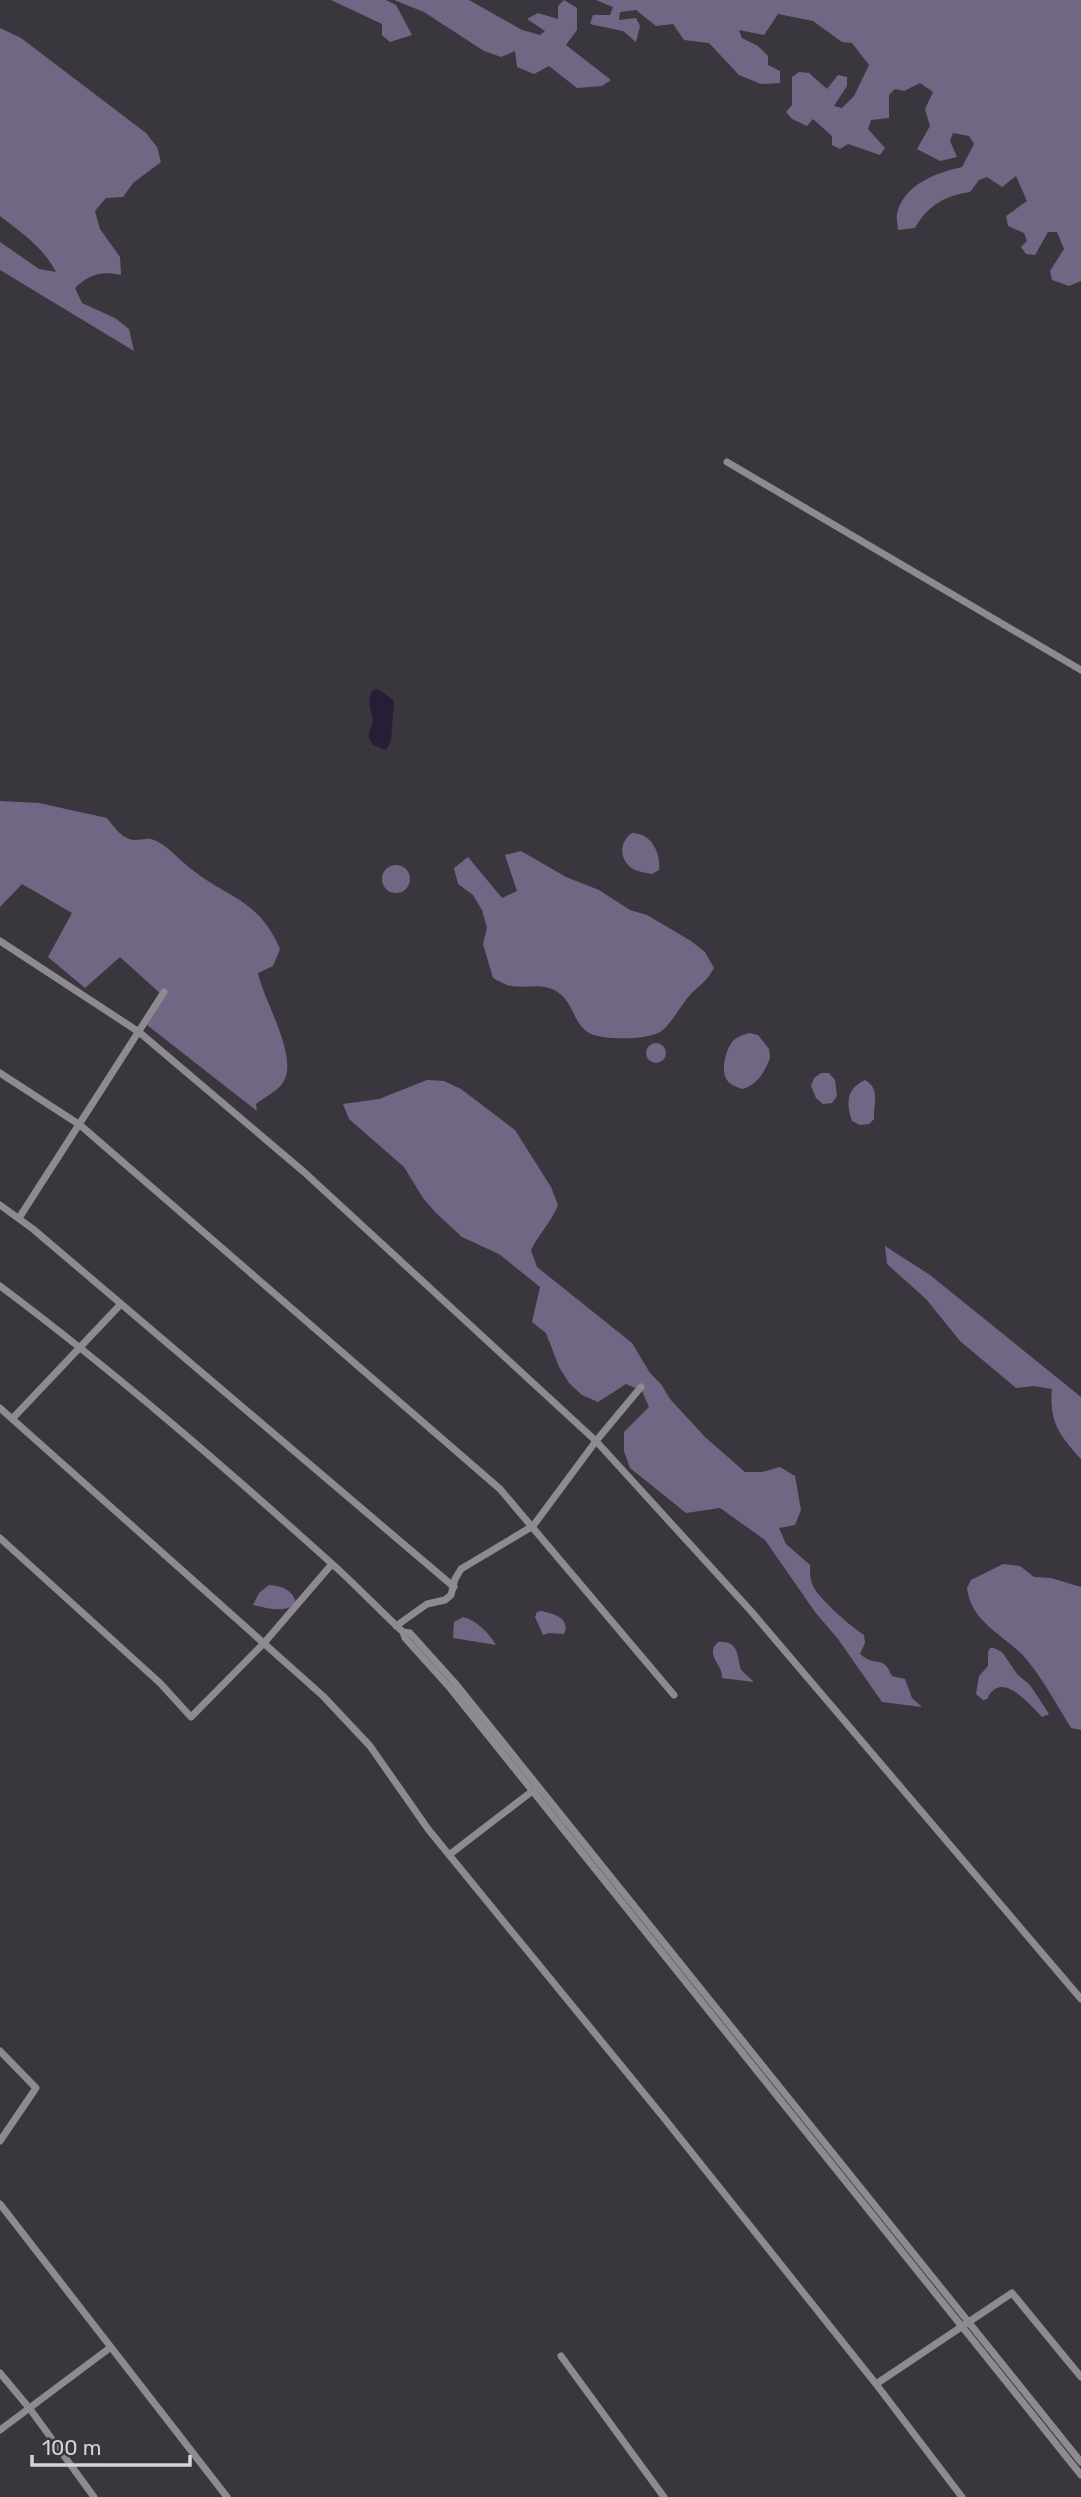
<svg xmlns="http://www.w3.org/2000/svg" width="1081" height="2497" font-family="Rubik,sans-serif">
<style>
.forest{fill:#726685}
.water{fill:#281d37}
.lines{fill:none;stroke-linecap:round;stroke-linejoin:round}
.minor{stroke:#8d8a92;stroke-width:7}
</style>
<rect width="100%" height="100%" fill="#39373d"/>
<path class="forest" d="M331 0H386L396 5 412 35 390 42 382 35V24Z
M394 0H469L522 30 540 35 545 31 527 19 538 13 558 19V6L564 0 577 8V30L566 45 611 80 602 86 577 88 549 66 534 74 517 67 515 51 501 57 484 51 424 12Z
M596 0H1081V281L1069 286 1052 280 1050 271 1064 249 1057 232H1048L1035 255 1026 254 1021 247 1027 241 1024 233 1008 226 1006 216 1027 201 1016 176 1002 187 987 177 979 180 970 192C945 196 928 205 915 228L898 230C898 226 896 218 897 214 904 184 936 173 962 167L974 144 969 136 953 133 950 141 957 157 940 161 917 149 930 126 925 109 933 92 920 83 904 91 895 89 889 95V118L871 120 868 129 885 148 880 155 848 144 840 149 832 145V136L813 119 807 126 792 119 786 112 792 105V77L799 72 809 73 827 89 838 75 847 77V86L834 106 842 108 854 96 869 65 852 43 842 42 813 21 778 14 764 35 739 30 742 38 758 46 768 56V65L780 71V83L761 84 739 75 709 43 684 40 673 24 656 26 636 10 620 12 619 20 636 18 640 26 636 42 623 31 590 24 593 15H610L613 7Z
M0 28 21 38 146 133 157 147 161 162 133 183 123 197 106 198 95 211 100 229 120 257 121 275C101 271 90 274 75 288L82 303 115 318 129 329 134 351 0 270V242L39 269 56 272C43 247 22 233 0 216Z
M0 801 39 803 107 818C114 827 123 840 135 840 140 840 146 838 151 839 166 843 178 859 190 868 228 899 258 898 280 949L273 966 258 973C263 1000 301 1060 282 1084 276 1092 263 1098 256 1104L257 1111 147 1025 162 995 120 957 85 988 48 957 72 913 22 884 0 907Z
M632 833C651 833 661 852 659 870L652 874C647 873 640 872 635 870 619 862 618 843 632 833Z
M521 851 566 877 599 890 630 910 647 915 691 941 705 952 714 968C705 984 701 983 690 995 681 1005 670 1026 660 1032 647 1040 604 1040 591 1034 573 1025 575 1005 559 993 542 981 525 990 507 985 502 983 497 980 493 978L483 944 487 928 482 910 473 895 458 884 454 868 468 857 502 898 517 891 505 855Z
M382 879a14 14 0 1 1 28 0a14 14 0 1 1-28 0Z
M749 1033 758 1035 769 1049 770 1058C765 1072 756 1086 742 1089 737 1087 730 1085 727 1080 720 1071 726 1048 733 1041 738 1036 743 1035 749 1033Z
M646 1053a10 10 0 1 1 20 0a10 10 0 1 1-20 0Z
M821 1073H829L835 1080 837 1096 832 1103 823 1104 816 1098 811 1086 814 1078Z
M427 1080 444 1081 461 1089 515 1130 551 1187 558 1205C551 1222 539 1234 531 1250L537 1267 632 1343 650 1373 661 1384 670 1399 705 1437 745 1472H762L780 1467 795 1476 801 1510 795 1525 779 1528 786 1544 810 1565C810 1573 810 1581 814 1588 822 1601 851 1627 864 1635L865 1643 860 1654C878 1669 882 1653 892 1676L905 1679 912 1698 922 1707 882 1702 838 1639 815 1612 765 1540 720 1508 686 1513 630 1468 624 1451V1432L649 1407 642 1391 626 1384 598 1402 582 1395 569 1383 559 1367 546 1333 532 1322 540 1287 499 1254 462 1237 435 1212 423 1198 404 1167 349 1119 343 1104 379 1099Z
M865 1080C881 1089 873 1103 874 1119L869 1124 860 1125 852 1121C846 1103 846 1089 865 1080Z
M885 1246 930 1275 1081 1397V1459C1059 1435 1049 1421 1052 1389L1034 1386 1016 1388 960 1341 926 1299 887 1264Z
M1003 1564 1020 1566 1034 1577 1051 1578 1081 1587V1730L1071 1728C1057 1705 1044 1681 1027 1660 1005 1634 972 1625 967 1588L971 1580Z
M269 1585C282 1586 293 1590 296 1603 285 1614 267 1608 253 1605L259 1593Z
M541 1611C554 1614 571 1618 564 1634L549 1633 543 1635 535 1617 537 1612Z
M463 1617C476 1620 490 1634 496 1645L453 1638 454 1622Z
M718 1642C739 1640 737 1656 741 1670L754 1682 722 1678C723 1663 704 1656 718 1642Z
M990 1648H994L1002 1652 1017 1674 1030 1685 1049 1714 1042 1717C1028 1703 1001 1669 987 1699L983 1700 976 1694 979 1676 988 1666V1652Z"/>
<path class="water" d="M374 689H378L392 699 394 703 391 741 386 750 373 745C366 735 369 731 373 722 372 710 365 699 374 689Z"/>
<g class="lines">
<path class="minor" d="M727 462 1081 670
M0 941 139 1032 304 1172 596 1441 750 1610 1081 1999
M0 1073 80 1125 500 1489 674 1695
M0 1205 33 1229 454 1587
M19 1218 164 992
M0 1286C115 1372 223 1466 330 1562 355 1584 378 1609 403 1632L410 1633 455 1683 1081 2462
M0 1408 323 1696 370 1746 428 1829 664 2118 876 2384 962 2497
M13 1418 120 1305
M0 1538 160 1683 191 1717 264 1643 332 1564
M396 1626 427 1604 445 1600 451 1595 455 1579 461 1569 533 1526 596 1441 641 1387
M403 1632 405 1638 450 1688 1081 2475
M449 1855 535 1789
M0 2051 36 2088 0 2141
M0 2204 227 2497
M561 2356 664 2497
M0 2373 30 2409 94 2497
M876 2384 1012 2293 1081 2377
M0 2430 111 2347"/>
</g>
<path d="M32 2455v10h158v-10" fill="none" stroke="#d5d3d7" stroke-width="3.5"/>
<text x="42" y="2455" font-size="21" fill="#d5d3d7" stroke="#39373d" stroke-width="5" paint-order="stroke">100 m</text>
</svg>
